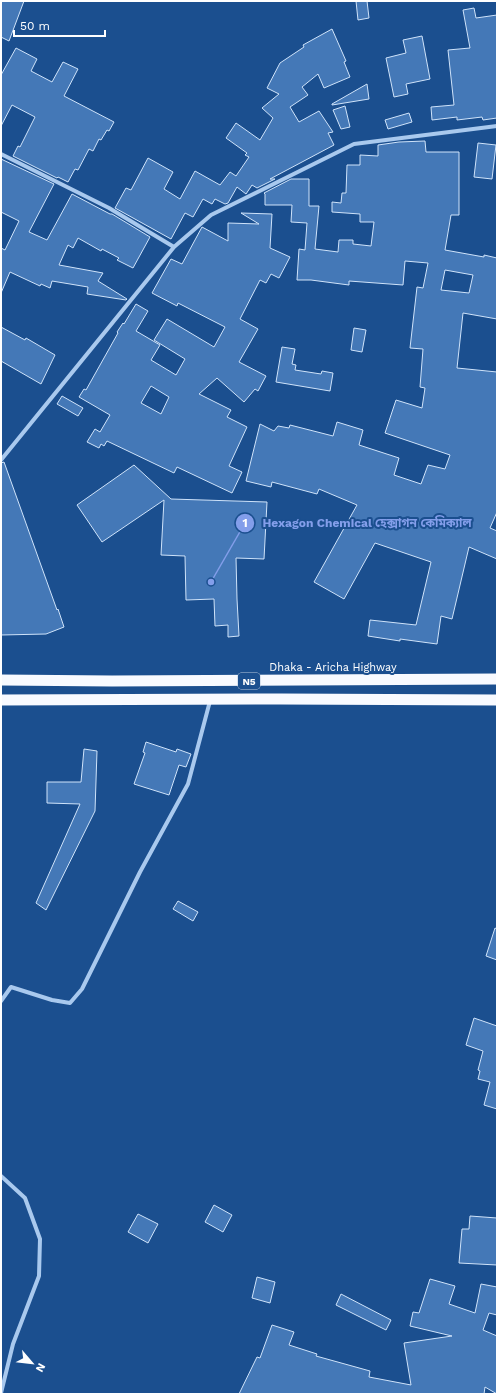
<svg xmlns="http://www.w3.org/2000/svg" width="498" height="1395" font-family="'Work Sans','Noto Sans Bengali',sans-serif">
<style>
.building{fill:#4478b7;stroke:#cfe3fa;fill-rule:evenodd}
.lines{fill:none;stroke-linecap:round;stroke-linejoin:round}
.minor{stroke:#a9c9ee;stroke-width:4}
.trunk{stroke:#f8faff;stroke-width:11}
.labels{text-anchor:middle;stroke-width:4;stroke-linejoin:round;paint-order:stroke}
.shield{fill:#1b4f8f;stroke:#bbcadd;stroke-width:1}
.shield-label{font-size:10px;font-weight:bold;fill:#fff}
.street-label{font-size:11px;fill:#fff;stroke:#1b4f8f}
.leader{fill:none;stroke:#839eea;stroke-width:1.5}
.callout-dot{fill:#839eea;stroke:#1b4f8f;stroke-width:1.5}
.mark-label{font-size:12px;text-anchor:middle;font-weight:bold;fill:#fff}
.callout-label{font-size:12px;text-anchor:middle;font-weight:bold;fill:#839eea;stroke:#1b4f8f;stroke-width:4;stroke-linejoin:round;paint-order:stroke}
</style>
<rect width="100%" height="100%" fill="#1b4f8f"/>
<path class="building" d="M1 1H24L9 41 1 37Z
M356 1H367L369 18 358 20Z
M474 8 476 18 497 15V118L483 120 482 117 457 120V117L432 120 431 107 454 105 448 50 470 48 463 10Z
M332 29 346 61 344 62 350 77 324 88 318 74 302 87 308 95 290 107 299 122 319 111 333 132 328 133 334 145 270 179H275L257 188 252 185 246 194 237 187 228 203 225 204 215 199 212 204 203 199 193 217 185 213 171 239 115 208 126 188 131 190 148 158 173 172 164 189 180 199 195 171 220 185 230 172 236 176 249 157 245 155 247 153 226 138 236 123 260 140 273 118 262 108 279 94 267 88 280 63 304 47 303 45Z
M422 36 430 79 406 84 408 94 394 97 386 58 406 53 403 40Z
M16 48 37 59 31 71 52 82 63 62 78 69 64 96 114 122 109 131 107 130 101 140 99 139 93 151 89 149 78 170 75 169 68 182 58 177 57 178 13 156 18 146 20 147 35 117 12 105 1 126V75Z
M367 84 369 99 332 105V104Z
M345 106 350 127 341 129 333 110Z
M409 113 412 122 388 129 385 120Z
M425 141 426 152H459V215H451L445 250 484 257V255L497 258V319L463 313 457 368 497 372V512L490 528 497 531V559L469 547 452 619 441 616 437 644 400 639V641L368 636 370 620 416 625 431 562 375 543 344 599 314 582 357 505 319 489 317 494 272 482 271 487 246 481 260 424 274 431 278 426 289 428 290 425 333 436 337 422 363 430 359 445 399 458 394 475 421 484 428 465 445 469 450 455 385 433 396 400 422 408 425 388 420 387 423 349 410 348 417 287 423 288 428 263 405 261 403 285 349 281V285L311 280H297L299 249 305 250 307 223 291 222 292 205H265V194L264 193 291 179H309V206H319L315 249 338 252 339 240H353V244L371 246 374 222H360V214L332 212V202L341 203 342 193H346L347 165H360V155L378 156V145L399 142ZM445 270 473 275 469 293 441 290Z
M478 143 496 145 492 179 474 177Z
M1 159 54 184 29 232 47 240 72 194 110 214H112L150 237 133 268 117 260 119 258 102 249 101 251 78 238 73 248 68 245 59 265 103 273 98 281 127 299 126 300 87 294 88 287 52 281 50 288 41 284 40 286 10 272 1 293V248L5 250 19 221 1 212Z
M241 213 272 214 270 248 290 257 279 278 271 274 266 283 260 280 240 319 258 329 239 362 266 376 258 391 255 389 244 402 217 378 199 394 231 410 227 417 247 427 229 466 242 472 232 493 177 467 174 473 107 441 104 446 101 444 99 448 87 442 95 429 100 432 110 415 79 397 84 389 86 390 118 333 117 332 123 323 124 324 136 304 148 311 136 331 160 345 151 360 176 375 185 359 154 340 167 319 214 347 225 327 178 303 177 306 152 293 171 259 182 264 202 227 228 241V223L259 224ZM151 386 169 397 161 414 141 403Z
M1 327 25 340 26 338 55 355 41 384 1 361Z
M354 328 366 330 362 352 351 350Z
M282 347 295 349 292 364 296 365 295 370 321 374 322 371 333 373 330 391 276 382Z
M62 396 83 408 78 416 57 404Z
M4 462 57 610 58 609 64 627 46 634 1 635V463Z
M134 465 171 499 267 502 264 559 236 558 237 599 239 636 228 637V625L215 626 214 599 186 600 185 556 161 555 164 500 102 542 77 505Z
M146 742 176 752 177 749 191 754 186 767 179 765 169 795 134 784 145 753 143 752Z
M84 749 97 751 95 811 46 910 36 903 80 804 47 803V782H81Z
M178 901 198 912 193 921 173 909Z
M495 928 497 929V960L486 956Z
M474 1018 497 1026V1109L484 1105 490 1082 478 1079 480 1071 478 1070 483 1051 466 1045Z
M214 1205 232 1215 223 1232 205 1222Z
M138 1214 158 1224 148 1243 128 1232Z
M470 1216 497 1218V1265L459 1263 462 1229H469Z
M257 1277 275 1282 270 1303 252 1298Z
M430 1279 455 1286 449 1304 475 1313 481 1284 497 1287V1315L489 1313 483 1330 497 1336V1394L485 1387 484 1394H239L257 1357 260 1358 272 1325 294 1332 289 1345 317 1354 316 1356 370 1371 369 1377 411 1385 404 1343 452 1336 410 1326 413 1312 419 1313Z
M341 1294 391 1320 386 1330 336 1305Z"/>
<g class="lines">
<path class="minor" d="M1 154 109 208 174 247
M1 460 174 247 211 215 354 144 497 126
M1 1001 11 987 52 1000 70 1003 82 989 140 872 188 784 210 701
M1 1176 25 1198 40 1239 39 1276 13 1344 1 1393"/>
<path class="trunk" d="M1 680 112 681 497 679
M1 700 280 699 497 700"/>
</g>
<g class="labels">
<rect class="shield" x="238" y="673" width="22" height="16" rx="3"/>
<g class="shield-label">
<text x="249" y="685">N5</text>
</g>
<g class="street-label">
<text x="333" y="671">Dhaka - Aricha Highway</text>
</g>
</g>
<path class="leader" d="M211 582L245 523"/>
<g class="callout-dot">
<circle cx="211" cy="582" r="4"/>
<circle cx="245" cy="523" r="10"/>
</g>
<g class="mark-label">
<text x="245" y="527">1</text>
</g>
<g class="callout-label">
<text x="367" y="527">Hexagon Chemical হেক্সাগন কেমিক্যাল</text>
</g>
<rect width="498" height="1395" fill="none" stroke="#ffffff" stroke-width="4"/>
<g transform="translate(32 1363) rotate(118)" stroke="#1b4f8f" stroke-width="3" paint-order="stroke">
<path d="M0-3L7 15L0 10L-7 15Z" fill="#ffffff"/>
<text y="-6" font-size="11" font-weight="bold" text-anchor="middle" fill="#ffffff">N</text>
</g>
<path d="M14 30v6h91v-6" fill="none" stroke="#ffffff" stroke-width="2"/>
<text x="20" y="30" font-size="12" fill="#ffffff" stroke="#1b4f8f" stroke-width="3" paint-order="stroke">50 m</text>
</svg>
